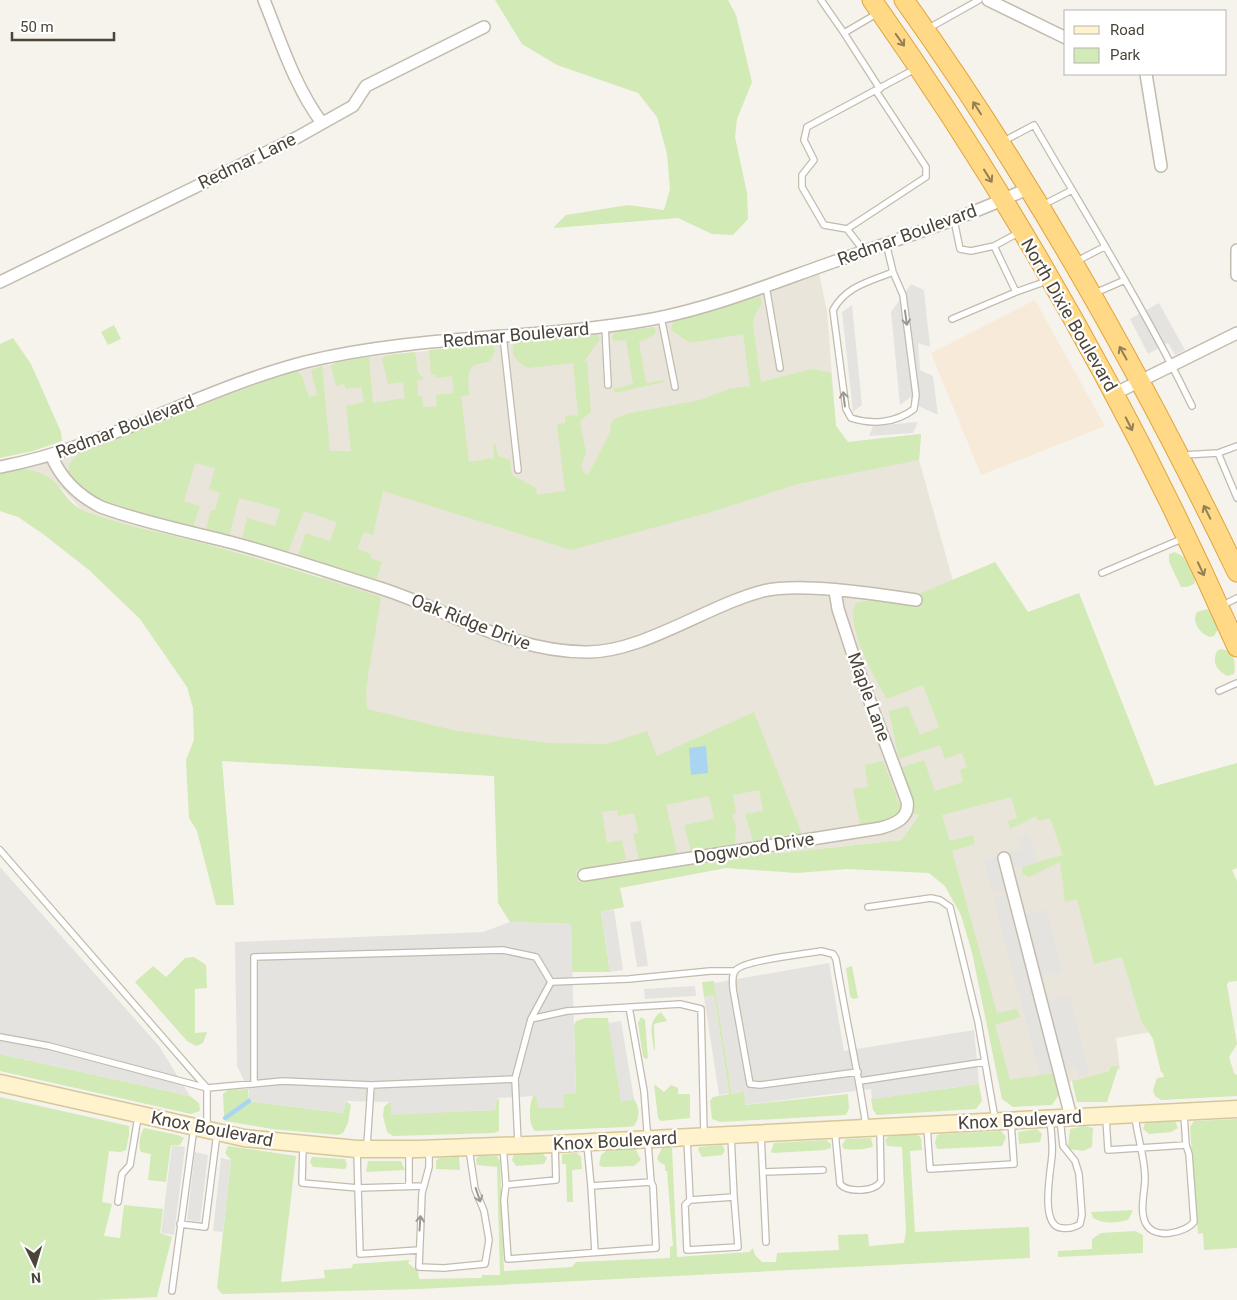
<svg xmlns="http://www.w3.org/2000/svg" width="1237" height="1300" font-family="Roboto,sans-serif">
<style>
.residential{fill:#eae5da}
.commercial{fill:#f7ead8}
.green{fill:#d2eab5}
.parking{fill:#e5e3e0}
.water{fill:#a9d4f2}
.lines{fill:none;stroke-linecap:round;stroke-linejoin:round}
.stream{stroke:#a9d4f2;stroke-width:4.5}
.service-casing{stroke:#c2bbae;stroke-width:8}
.minor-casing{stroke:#c2bbae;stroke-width:14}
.secondary-casing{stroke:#d6c79b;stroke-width:19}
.trunk-casing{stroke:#e0a43c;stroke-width:21}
.service{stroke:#fff;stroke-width:5.5}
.minor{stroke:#fff;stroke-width:11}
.secondary{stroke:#fff3cd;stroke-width:16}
.trunk{stroke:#ffd985;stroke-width:19}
.oneway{stroke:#938057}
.oneway2{stroke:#9c9892}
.labels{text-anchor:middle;stroke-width:4.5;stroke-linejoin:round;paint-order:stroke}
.street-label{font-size:18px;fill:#4b4439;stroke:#fff}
</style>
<rect width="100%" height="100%" fill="#f6f3ec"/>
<path class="residential" d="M819 273 827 311 836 426 848 442 921 434 919 460 953 581 1091 863 1157 1031 1116 1038 1120 1069 1057 1085 1058 1096 1002 1099 972 952 961 915 945 886 929 873 902 840 782 853H761L577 882 526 776 364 730 321 577 220 547 117 522 82 510 61 488 25 469 79 453 237 391 291 372 369 357 653 327 715 311Z"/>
<path class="commercial" d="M1035 300 1105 426 981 475 931 353Z"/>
<path class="green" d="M495 0H728L736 15 752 82 737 119 735 137 747 193 748 219 733 235 712 234 678 218 553 228 566 215 628 205 664 210 670 189 667 154 657 117 638 93 557 65 522 44Z
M760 296 762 303 754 317 753 325 761 382 812 369 831 373 836 426 848 442 921 434 919 460 798 484 711 512 571 550 383 491 373 535 364 532 357 549 371 554 370 558 382 562 376 580 298 555 306 533 330 541 337 522 304 511 288 552 242 538 247 518 275 526 280 509 239 498 229 536 206 529 211 510H215L220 493 209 489 215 468 195 463 184 501 200 506 193 527 99 502 73 483 68 472 69 464 79 453 275 377 297 371 302 376 309 397 317 395 311 370 322 366 330 451H351L346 406 364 402 361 387 346 389 344 384 336 386 331 366 337 362 369 357 373 403 405 398 403 382 388 384 382 359 387 355 415 352 418 373 424 379 417 380 418 396H422L423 407 437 406 436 395 454 393 452 376 436 378V374L431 375 429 350 492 344 495 351 490 361C485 363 481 363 477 364 465 368 469 385 469 395L461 396 469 462 494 458 493 444 495 443 498 456 510 460 512 475 536 488 537 495 565 491 557 424 565 423V416L578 415 573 363 528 368C518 363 509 355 514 343L597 334 600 339 584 361H587L591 412 580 421 586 453 581 467 584 473 588 475 611 431 610 425 614 419 626 414 700 400 728 389 750 386 743 334 690 343 671 330 673 322Z
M114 325 121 339 108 345 101 332Z
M654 327 656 330 654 335 639 342 646 383 664 380V382L615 393 613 389 633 384 626 340 614 341 612 337 615 332Z
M13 338 31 364 61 432 62 441 33 451 0 458V344Z
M25 469C66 476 58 500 85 511 129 528 176 535 221 548 275 563 328 580 381 597L366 688 367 709 457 731 549 743 607 744 647 731 657 756 754 712 802 834 753 841 745 814 763 811 759 790 733 795 736 813 732 814 736 827 735 844 691 852 684 825 714 819 709 796 666 805 677 853 639 860 633 834 638 833 634 813 618 816 617 810 602 812 607 843 622 840 626 860 576 871 578 882 761 853H782L902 840 920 814H913V803L900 768 924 760 935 791 963 782 960 770 967 767 962 753 945 759 940 745 899 759 889 711 908 706 920 735 939 727 923 685 887 699C875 680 844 623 856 603L875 599 900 602 995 562 1028 612 1079 593 1155 786 1237 763V868L1232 870 1237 881V981L1228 982 1227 985 1237 1044 1229 1057 1234 1073 1237 1075V1096L1161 1100 1155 1096 1153 1090 1157 1078 1164 1077 1163 1073 1161 1072 1153 1039 1141 1020 1122 957 1094 964 1077 899 1065 902 1060 862 1029 877 1022 874 1023 866 1063 855 1050 818 1038 821 1036 816 1010 829 1008 821 1017 818 1011 797 942 815 950 841 973 835 975 844 952 851 997 1013 1017 1009 1020 1017 995 1025 1010 1080 1053 1073 1058 1096 1052 1105 1013 1107 1002 1099 972 952 961 915 945 886 929 873 847 869 797 873 726 868 620 888 624 907 601 912 610 972H572L571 924 510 922 498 903 494 776 222 761 234 905H216L197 831 189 818 186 760 194 740 193 708 187 687 140 619 89 570 43 534 18 517 0 511V473Z
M1175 552 1184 557 1196 579 1194 584 1187 587H1181L1169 562V554Z
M1208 609 1219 628 1214 636 1210 637C1200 634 1191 622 1197 612Z
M1221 649C1235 651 1236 662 1234 674L1227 676C1216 670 1212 662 1217 651Z
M883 761 901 808C892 823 875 823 860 825L853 789 868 787 865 765Z
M194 957 206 965 207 988 195 989V1033L207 1032 203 1043 196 1046 187 1041 135 982 153 966 166 977 185 958Z
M852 966 858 998 853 999 850 996 846 968Z
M714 981 732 1094 744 1091 746 1105 848 1094 849 1108 846 1115 720 1122 712 1119 710 1101 713 1097 729 1094 714 995 704 997 702 982Z
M661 1012 667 1021 654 1024 655 1050H654C652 1036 647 1021 661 1012Z
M641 1017 645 1020 648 1058 646 1059 643 1057 638 1023Z
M586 1018H608L622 1101 634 1099C640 1108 640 1117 634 1126L626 1127 535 1131C528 1124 529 1105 533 1096L576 1093 574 1026 576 1021Z
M0 1054 190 1096 199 1103 200 1111 191 1114 0 1071Z
M1119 1065 1107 1102H1077L1072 1081 1110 1071V1067Z
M654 1084 664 1092 671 1085 678 1088V1094H690V1118L661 1121 658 1118Z
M979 1084 982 1101 976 1109 877 1115 873 1110 871 1099Z
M248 1089 249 1101 343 1113 346 1101 351 1105 348 1123 343 1133 338 1135 272 1129 226 1121 224 1115 223 1094 228 1090Z
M0 1097 129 1126V1135L126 1150 120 1152 109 1151 102 1202 112 1204 104 1236 120 1238 124 1205 163 1209 160 1233 172 1237 157 1297 96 1300H0Z
M497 1098 499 1100V1131L494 1133 393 1136 387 1132 383 1116 384 1107 389 1102 391 1103V1114L495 1110Z
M1237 1119V1248L1204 1250 1203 1233 1198 1234 1190 1127 1194 1121Z
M1175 1121 1178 1128 1171 1132 1149 1134 1143 1129 1145 1123Z
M1085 1126 1093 1128 1092 1147 1083 1151 1070 1149 1068 1146 1070 1129Z
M144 1128 178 1135 184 1138 180 1145H171L166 1182 148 1180 151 1154 141 1152C138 1145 140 1134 144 1128Z
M1037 1129 1042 1134 1040 1142 1019 1144 1018 1132Z
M1001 1131 1006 1137 1002 1146 937 1149 935 1143 937 1135 940 1134Z
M917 1134 921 1138 922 1150 910 1151 915 1232 1029 1227 1030 1258 419 1289 222 1294 217 1288 231 1160 225 1153 228 1146 296 1156 281 1282 325 1278 324 1270 352 1268 353 1264 410 1260 408 1263 418 1271 419 1279 481 1278 482 1275H500L497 1167 477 1165 476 1159 479 1156H497L500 1161 504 1271 572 1267 576 1262 670 1258V1247L673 1246 667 1171H665V1165L659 1162 657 1158 662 1148H672L677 1257 749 1252 753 1248 755 1255 762 1262H776L777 1253 839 1250 838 1235 868 1234 869 1246 904 1243 906 1231 902 1147 887 1146 885 1140 889 1136Z
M871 1138 873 1146C867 1150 852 1150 844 1149L842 1145 846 1139Z
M826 1140 831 1144V1148L825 1150 773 1153 771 1151 774 1143Z
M722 1145 725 1150 722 1155 702 1157 698 1150 699 1147Z
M635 1148 641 1160 634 1166 603 1167 599 1165 601 1155 606 1151Z
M542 1153 547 1158 544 1164 516 1166 512 1160 514 1154Z
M577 1153 581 1157 582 1169 572 1170 573 1202H567L566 1164H562V1154Z
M312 1157 345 1159 347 1165 345 1169 313 1167 310 1162Z
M459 1157 460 1170 436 1169V1161L439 1158Z
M368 1161H401L405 1170 366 1172Z
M1133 1210 1128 1220C1116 1223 1104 1224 1093 1218L1091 1212Z
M1135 1231 1143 1235V1253L1058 1257V1251L1092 1249V1239L1101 1233Z"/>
<path class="parking" d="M911 284 924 290 930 347 918 343 920 370 933 376 938 415 912 403 911 397 900 405 891 312Z
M1159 303 1185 350 1175 355 1168 343 1148 354 1130 319Z
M852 305 862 405 853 412 842 312Z
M918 422 913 433 869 436 873 426Z
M1029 835 1036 863 1001 872 1005 890 992 893 984 859 1020 850 1018 838Z
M0 867 159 1046 190 1096 0 1054Z
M1006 894 1011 918 1047 909 1062 971 1028 980 1034 1004 1069 995 1089 1073 1079 1076 1076 1066 1040 1075 993 898Z
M614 910 623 970 610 972 601 911Z
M641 921 648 966 637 967 630 922Z
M510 922 571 924 576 1093 563 1094 564 1108H538L536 1096 497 1098 495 1110 391 1115V1103L389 1102 346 1101 343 1113 249 1101V1091L237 1066 235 942 483 932Z
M829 963 844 1051 974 1030 979 1084 872 1099 871 1089 745 1105 744 1091 732 1094 714 983Z
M695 986 696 996 645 999 644 989Z
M714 995 729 1093 719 1095 704 997Z
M621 1021 634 1099 621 1102 608 1023Z
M172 1145 185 1147 174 1235 161 1233Z
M195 1152 208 1155 200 1222 187 1220Z
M221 1158 231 1160 223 1232 213 1231Z"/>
<path class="water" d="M706 746 708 773 691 775 689 748Z"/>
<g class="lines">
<path class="stream" d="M225 1118 249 1101"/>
<defs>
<path id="service" d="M821 0 844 33
M878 13 844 33 880 89
M929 28 979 0
M1002 142 1034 125C1088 218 1145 309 1192 406
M1043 205 1072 190
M954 220 960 249 971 251 994 246
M847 229 926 177V167L876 91
M886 243 893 272 903 295 916 395 914 409C896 423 872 425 851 418L846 409 833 310C846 286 869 282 893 272
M864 251 847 229 824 225 802 187V175L814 160 804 140 807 127 915 69
M1075 262 1104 247
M766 286 780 368
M1016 292 1047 281
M1095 293 1125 280
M661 317 675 387
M952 319 1016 292 994 246 1020 232
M605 326 608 385
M503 336 518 470
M1218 453 1237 498
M1183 455 1218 453 1237 446
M1102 573 1184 538
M1221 606 1237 598
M1219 691 1237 683
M0 850 207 1088V1128
M868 907 931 898 940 900 950 907 978 1022 995 1119
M531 1019 551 982 629 979 710 971H734
M0 1037 49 1046 207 1088 283 1081 371 1085
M858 1072 760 1085 750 1084 733 989C733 982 731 975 736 970 745 960 805 954 821 951L833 954 836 959C845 1015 858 1070 866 1126
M515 1079 531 1019 567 1011 680 1004 701 1009 704 1134
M860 1081 985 1062
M254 1084V957L503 950 536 957 551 982
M1135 1116C1137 1136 1145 1158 1145 1178 1145 1192 1139 1211 1146 1224 1155 1240 1185 1233 1194 1222L1189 1154 1186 1145
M1106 1118 1108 1150 1186 1145 1184 1114
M1050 1120C1051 1131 1053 1144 1052 1155 1051 1170 1039 1227 1062 1228 1069 1229 1074 1228 1080 1224L1082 1215 1079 1174 1075 1161 1063 1146 1060 1119
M927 1127 930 1169 1014 1164 1011 1122
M835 1132 840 1184C848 1193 875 1192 881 1181L880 1130
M761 1135 766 1242
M687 1139 690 1200 734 1197 731 1136
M587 1144 591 1186 651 1182 644 1091 629 1007
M303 1145 302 1183 358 1188 360 1254 419 1250
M367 1146 371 1085 515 1079 518 1143
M503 1146 506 1185 556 1180 555 1146
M429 1150V1167L422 1193 419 1267 444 1268 485 1264 489 1240 484 1211 475 1189 469 1149
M357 1151 358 1188 424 1186
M409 1151V1186
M763 1172 823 1170
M506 1185 504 1200 508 1259 656 1248 653 1186 651 1182
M591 1186 595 1252
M690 1200 685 1205 687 1250 738 1247 734 1197
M118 1202 122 1174 130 1165 138 1117
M180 1224 205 1227 217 1133
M172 1291 194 1127"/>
<path id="minor" d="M264 0C281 42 295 87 322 123
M988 0 1066 38
M1146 74 1161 166
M1237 250V275
M0 282 296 138 353 106 366 86 484 27
M1114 394 1237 333
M51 455C61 479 77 495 101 507 145 523 192 532 237 544 285 557 332 573 380 588 449 610 511 652 586 652 642 653 708 605 763 591 802 582 876 594 916 600
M0 467C106 447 201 389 305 362 419 334 538 340 653 319 715 307 773 283 833 262 899 239 965 218 1029 188
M1004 858 1071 1117
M584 875 881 828C895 824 910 818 907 801L856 664 838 609 835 591"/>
<path id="secondary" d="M0 1083 244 1138 357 1149H418L554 1144 1237 1109"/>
<path id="trunk" d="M872 0C1015 203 1137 420 1237 647
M904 0C1032 179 1141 373 1237 572"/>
</defs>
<use href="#service" class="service-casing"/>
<use href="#minor" class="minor-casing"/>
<use href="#secondary" class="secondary-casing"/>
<use href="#trunk" class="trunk-casing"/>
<use href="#service" class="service"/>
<use href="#minor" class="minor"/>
<use href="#secondary" class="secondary"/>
<use href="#trunk" class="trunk"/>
</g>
<defs><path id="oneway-shaft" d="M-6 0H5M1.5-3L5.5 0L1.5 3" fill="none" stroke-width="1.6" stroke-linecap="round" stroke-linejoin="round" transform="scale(1.25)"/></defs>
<g class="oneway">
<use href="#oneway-shaft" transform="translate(900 40) rotate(55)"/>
<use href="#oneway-shaft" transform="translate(977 108) rotate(-123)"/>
<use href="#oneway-shaft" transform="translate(988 176) rotate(58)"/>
<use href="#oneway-shaft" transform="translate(1123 353) rotate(-119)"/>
<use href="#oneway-shaft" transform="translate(1129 424) rotate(63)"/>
<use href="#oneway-shaft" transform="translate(1207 512) rotate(-117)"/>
<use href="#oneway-shaft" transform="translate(1201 569) rotate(65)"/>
</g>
<g class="oneway2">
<use href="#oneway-shaft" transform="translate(906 318) rotate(82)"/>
<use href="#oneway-shaft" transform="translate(844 399) rotate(-97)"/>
<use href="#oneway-shaft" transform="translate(478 1195) rotate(71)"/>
<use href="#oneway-shaft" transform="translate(420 1223) rotate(-86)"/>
</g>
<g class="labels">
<g class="street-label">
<text transform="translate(247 161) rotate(-26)" y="6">Redmar Lane</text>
<text transform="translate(907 235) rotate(-20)" y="6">Redmar Boulevard</text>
<text transform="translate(1069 315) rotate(60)" y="6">North Dixie Boulevard</text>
<text transform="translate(516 335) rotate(-5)" y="6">Redmar Boulevard</text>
<text transform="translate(125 427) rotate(-21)" y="6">Redmar Boulevard</text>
<text transform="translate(471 622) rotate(21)" y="6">Oak Ridge Drive</text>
<text transform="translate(869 697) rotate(70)" y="6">Maple Lane</text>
<text transform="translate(754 848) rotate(-9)" y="6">Dogwood Drive</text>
<text transform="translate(1020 1120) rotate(-3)" y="6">Knox Boulevard</text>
<text transform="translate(212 1129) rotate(11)" y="6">Knox Boulevard</text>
<text transform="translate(615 1141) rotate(-3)" y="6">Knox Boulevard</text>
</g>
</g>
<rect x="1064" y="10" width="162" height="65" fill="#ffffff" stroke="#b7b4b0"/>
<rect x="1074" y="26" width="25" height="8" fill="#fff3cd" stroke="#b7b4b0"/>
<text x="1110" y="35" font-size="15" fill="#4b4439">Road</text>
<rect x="1074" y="48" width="25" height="15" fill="#d2eab5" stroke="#b7b4b0"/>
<text x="1110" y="60" font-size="15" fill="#4b4439">Park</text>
<g transform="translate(35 1265) rotate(175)" stroke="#ffffff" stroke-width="4" paint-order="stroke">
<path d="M0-4L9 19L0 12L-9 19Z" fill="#4b4439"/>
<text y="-8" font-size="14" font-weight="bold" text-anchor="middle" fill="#4b4439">N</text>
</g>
<path d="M12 32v8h102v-8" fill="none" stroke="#4b4439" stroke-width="2.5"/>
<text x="20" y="32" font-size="15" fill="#4b4439" stroke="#ffffff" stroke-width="4" paint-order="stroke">50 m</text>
</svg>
